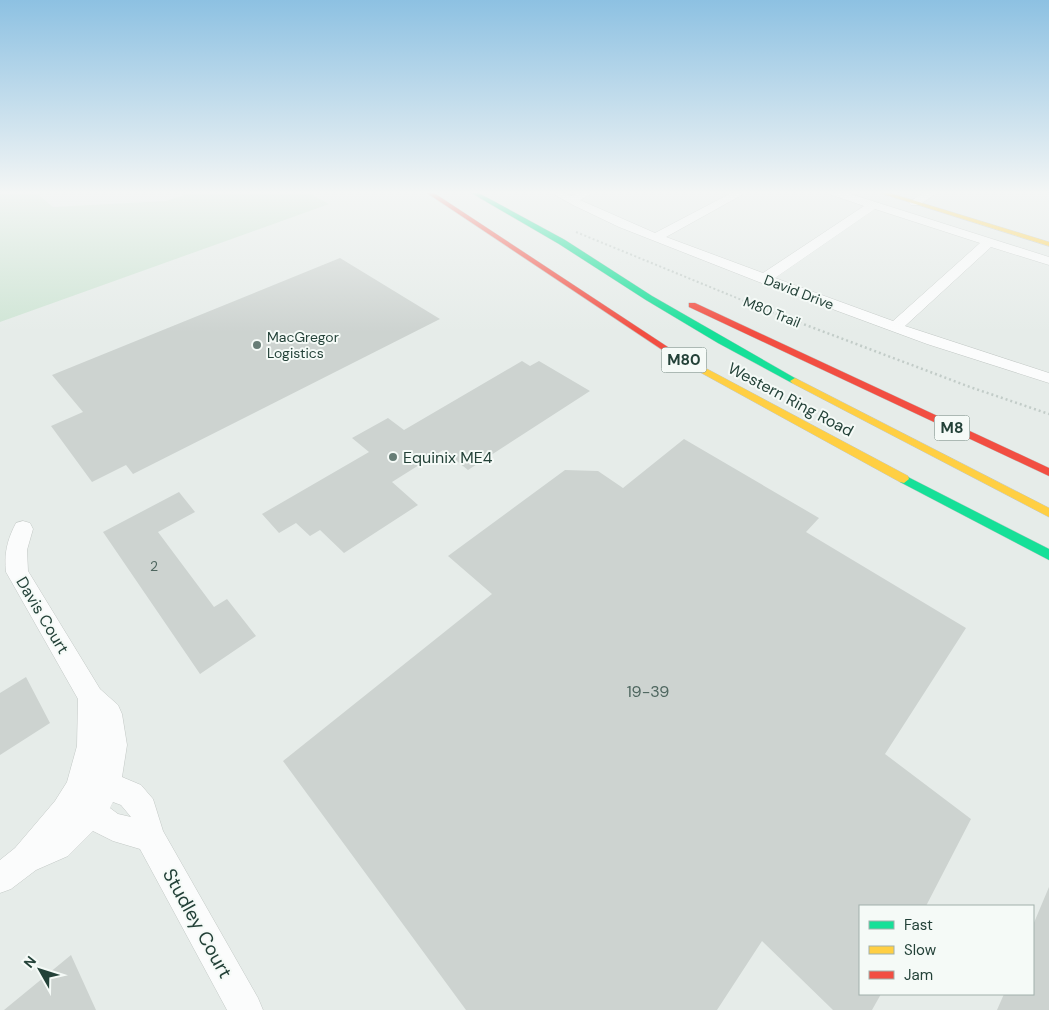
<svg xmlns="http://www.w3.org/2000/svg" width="1049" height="1010" font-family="'DM Sans',sans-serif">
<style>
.green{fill:#cfe5d5}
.building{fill:#cdd3d0}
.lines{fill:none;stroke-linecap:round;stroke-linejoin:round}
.street-casing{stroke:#c3c9c6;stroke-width:1}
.fast-casing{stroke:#c2c9c6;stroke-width:1}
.slow-casing{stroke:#c2c9c6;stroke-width:1}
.jam-casing{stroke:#c2c9c6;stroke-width:1}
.path-far1{stroke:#c2ccc8;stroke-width:2;stroke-dasharray:2 2.5;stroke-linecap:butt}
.path{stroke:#c2ccc8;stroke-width:2.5;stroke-dasharray:2 3;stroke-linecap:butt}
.street{fill:#fbfcfc;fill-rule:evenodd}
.fast{fill:#16e098;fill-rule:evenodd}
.slow{fill:#ffcf43;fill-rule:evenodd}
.jam{fill:#f24e42;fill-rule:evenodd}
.poi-dot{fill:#677d76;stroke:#f5faf7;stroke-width:2}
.labels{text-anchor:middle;stroke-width:4;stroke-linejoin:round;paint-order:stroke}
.far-street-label{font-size:14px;fill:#234138;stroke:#f5faf7}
.far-poi-label{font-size:14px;fill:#234138;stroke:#f5faf7;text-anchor:start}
.number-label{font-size:14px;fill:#4e665f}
.shield{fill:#f5faf7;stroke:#627871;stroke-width:1}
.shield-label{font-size:15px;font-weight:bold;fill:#234138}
.street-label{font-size:16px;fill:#234138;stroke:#f5faf7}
.poi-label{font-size:16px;fill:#234138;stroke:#f5faf7;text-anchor:start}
.near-number-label{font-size:16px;fill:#4e665f}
.near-street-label{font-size:19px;fill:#234138;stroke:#f5faf7}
</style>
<rect width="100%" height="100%" fill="#e6ece9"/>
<path class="green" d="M0 191H34L53 207 166 201 197 191H305L329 204 0 322Z"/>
<path class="building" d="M340 258 440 319 133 474 126 465 92 482 51 426 83 412 52 375Z
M522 361 530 366 539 361 590 391 468 470 443 450 392 482 418 505 344 553 320 530 310 536 296 523 279 533 262 514 369 452 352 438 388 418 404 430Z
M684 439 819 518 806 532 966 628 885 754 971 819 926 906H860V994H881L872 1010H833L762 941 717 1010H466L283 761 492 594 448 556 565 470 598 471 623 488Z
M179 492 195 512 158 532 214 607 227 599 256 636 200 674 103 532Z
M26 677 50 723 0 755V693Z
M1049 887V1010H997L1004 994H1033V925Z
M71 955 96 1010H4Z"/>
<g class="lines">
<defs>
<path id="street" d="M548 191H562L571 196 582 191H597L580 200 655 233 735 191H749L666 237 763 273 864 206 826 193 824 191H841L1049 257V265L991 247 905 326 1049 373V383L927 344 759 282 619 227 573 205ZM875 209 980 243 893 321 775 278Z
M926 191H940L919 205H911L909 203 911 201Z
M23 521 30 523 33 529 27 550 28 571 100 689 118 705 122 714 127 745 122 777 141 785 153 799 163 831 258 998 263 1010H227L140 849 113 841 93 831 68 856 36 870 11 889 0 893V860L15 848 55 801 67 782 77 746 78 699 6 572C4 554 7 540 16 523ZM113 802 121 805 131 817 118 814 110 808Z"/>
<path id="fast" d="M468 191H475L565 240 652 296 800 381 798 383H792L718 343 646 300 559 244Z
M904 475 1049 549V560L900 482 899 479Z"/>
<path id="slow" d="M874 191H883L1049 242V246Z
M679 354 908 476 909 479 904 483 900 482 676 359 675 357Z
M795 378 1049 508V517L792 383 790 381Z"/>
<path id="jam" d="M424 191H431L683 357 682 359H676Z
M689 303H695L1049 468V476L689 307Z"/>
</defs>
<use href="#street" class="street-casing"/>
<use href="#fast" class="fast-casing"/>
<use href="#slow" class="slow-casing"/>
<use href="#jam" class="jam-casing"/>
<path class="path-far1" d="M576 232 793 321"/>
<path class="path" d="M790 319 970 387 1049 414"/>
<use href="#street" class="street"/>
<use href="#fast" class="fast"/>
<use href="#slow" class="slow"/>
<use href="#jam" class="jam"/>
</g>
<linearGradient id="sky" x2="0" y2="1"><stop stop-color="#8dc1e2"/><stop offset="0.58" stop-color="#f4f6f5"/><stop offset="1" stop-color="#f4f6f5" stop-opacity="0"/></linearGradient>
<rect width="1049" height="332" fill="url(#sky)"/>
<g class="poi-dot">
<circle cx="257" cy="345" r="5"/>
<circle cx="393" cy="457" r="5"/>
</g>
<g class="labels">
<g class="far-street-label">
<text transform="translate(799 292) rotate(21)" y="5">David Drive</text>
<text transform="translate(772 312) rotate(22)" y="5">M80 Trail</text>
</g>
<g class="far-poi-label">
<text x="267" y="342">MacGregor<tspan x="267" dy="16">Logistics</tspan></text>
</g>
<g class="number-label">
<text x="154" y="571">2</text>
</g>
<g class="shield">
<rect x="661.5" y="347.5" width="45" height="25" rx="4"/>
<rect x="934.5" y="415.5" width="35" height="25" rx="4"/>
</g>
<g class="shield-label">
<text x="684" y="365">M80</text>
<text x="952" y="433">M8</text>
</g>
<g class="street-label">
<text transform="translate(791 399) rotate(28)" y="6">Western Ring Road</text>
<text transform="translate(43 615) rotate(59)" y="6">Davis Court</text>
</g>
<g class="poi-label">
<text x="403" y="463">Equinix ME4</text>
</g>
<g class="near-number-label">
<text x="648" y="697">19-39</text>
</g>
<g class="near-street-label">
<text transform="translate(198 923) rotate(61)" y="7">Studley Court</text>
</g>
</g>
<rect x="859" y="905" width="175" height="90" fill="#f5faf7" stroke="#a1b0ab"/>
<rect x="869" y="921" width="25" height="8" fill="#16e098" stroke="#a1b0ab"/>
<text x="904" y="930" font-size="15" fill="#234138">Fast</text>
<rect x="869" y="946" width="25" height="8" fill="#ffcf43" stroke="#a1b0ab"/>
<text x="904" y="955" font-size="15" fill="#234138">Slow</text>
<rect x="869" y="971" width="25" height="8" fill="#f24e42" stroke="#a1b0ab"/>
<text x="904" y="980" font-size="15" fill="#234138">Jam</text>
<g transform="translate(40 970) rotate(309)" stroke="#f5faf7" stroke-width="4" paint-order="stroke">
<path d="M0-4L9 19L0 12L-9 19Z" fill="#234138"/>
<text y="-8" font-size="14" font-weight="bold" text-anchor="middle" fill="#234138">N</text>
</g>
</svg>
